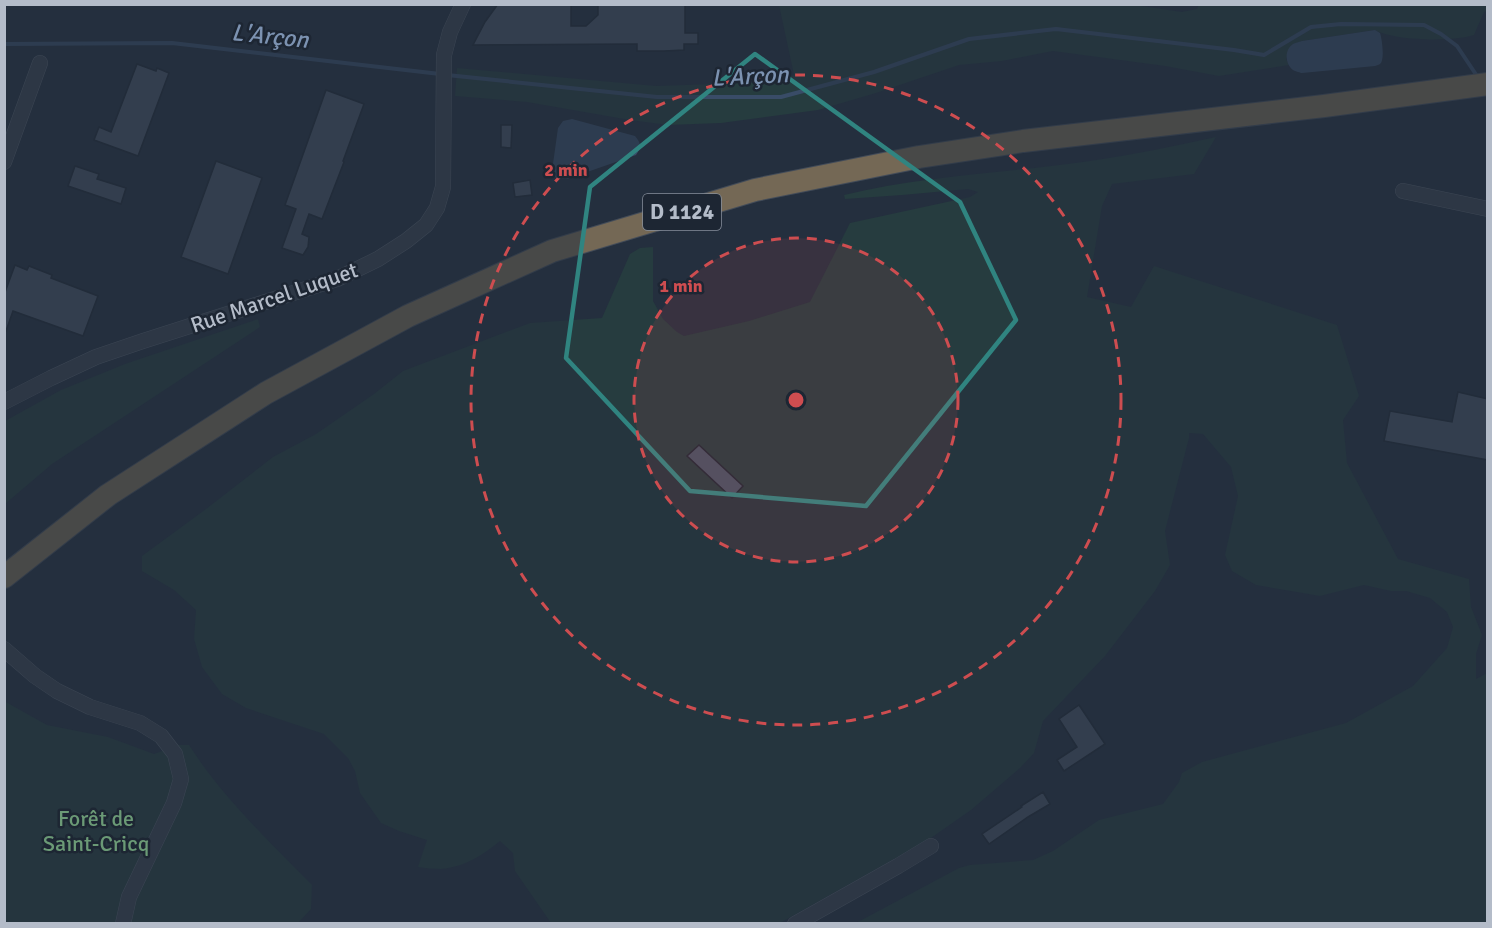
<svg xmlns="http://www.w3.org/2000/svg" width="1492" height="928" font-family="Signika,sans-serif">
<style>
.green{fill:#263c3f}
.water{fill:#394c67}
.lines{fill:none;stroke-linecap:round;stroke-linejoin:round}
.stream{stroke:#394c67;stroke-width:4}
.building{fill:#455162;stroke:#1f2835;stroke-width:1.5}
.minor-casing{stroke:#565f6c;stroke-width:16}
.highway-casing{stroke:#434c59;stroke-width:24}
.minor{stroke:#38414e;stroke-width:15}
.highway{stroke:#746855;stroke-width:22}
.marked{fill:none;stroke:#308480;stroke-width:4.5;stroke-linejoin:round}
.ring{fill:none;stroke:#ce4d50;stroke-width:3;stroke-dasharray:10 8}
.labels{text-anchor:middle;stroke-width:5;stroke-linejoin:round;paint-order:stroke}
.shield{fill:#1d2633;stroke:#878f9c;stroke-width:1.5}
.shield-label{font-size:21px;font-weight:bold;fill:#b4bcc9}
.street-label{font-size:22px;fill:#b4bcc9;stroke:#1d2633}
.park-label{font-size:22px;fill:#6b9a76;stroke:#1d2633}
.water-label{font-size:24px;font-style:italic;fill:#7c92b1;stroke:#1d2633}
.centre{fill:#ce4d50;stroke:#1d2633;stroke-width:3}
.ring-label{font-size:18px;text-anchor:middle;font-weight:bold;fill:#ce4d50;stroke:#1d2633;stroke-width:5;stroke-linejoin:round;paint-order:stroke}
</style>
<rect width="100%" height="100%" fill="#242f3e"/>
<path class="green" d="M1128 4 1182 12 1197 9 1199 4 1487 5V11L1484 12 1474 35C1452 42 1395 41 1375 30L1302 41 1292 45 1286 59 1289 65 1219 76 1165 66 1053 51 1002 61 959 65 876 93 818 110 721 123 668 125 630 120 527 102 455 96 457 68 656 86 774 82 794 75 779 5Z
M1216 137 1194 174 1112 184 1102 206 1087 297 1131 307 1154 266 1337 325 1359 396 1343 420 1347 463 1398 559 1469 579 1471 607 1482 635 1476 654V679L1487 673V923H856L959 868 970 865 1033 860 1053 851 1099 820 1163 804 1179 782 1182 773 1202 762 1346 723 1413 686 1447 648 1453 627 1447 612 1430 598 1406 591H1391L1364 585 1320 596 1256 585 1232 571 1225 555 1238 496 1231 467 1203 434 1189 433V438L1165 531 1170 565 1155 591 1105 656 1043 721 1034 753 1020 768 971 810 928 840 780 923H551L515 871 513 853 500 841C483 855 465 867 441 869 434 869 425 868 418 867L427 840 399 831 381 823 360 793 355 771 348 758 324 734 246 708 222 694 202 667 194 639 196 610 174 590 142 571V556L206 509 273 457 316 434 374 394 403 371 530 323 602 318 630 254 640 248 653 247V301L663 319 677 332 684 336 749 321 810 302 850 223 970 197 978 192 968 189 902 195 845 199 844 195C924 175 1008 173 1090 161 1132 155 1174 146 1216 137Z
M258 319 260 327 52 464 5 504V421L61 390 125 364Z
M4 701 47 725 108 737 154 754 178 745H189C223 798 268 840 312 885L311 909 298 923H5Z"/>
<path class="water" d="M1375 30 1380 33C1382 39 1385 60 1380 64 1379 65 1377 65 1375 66L1302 73C1301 73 1295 71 1293 70 1285 64 1284 50 1293 44 1295 43 1299 42 1302 41Z
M572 119 635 136C641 143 642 147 636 155L567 179 556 178 552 171 558 128 563 121Z"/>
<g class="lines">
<path class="stream" d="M4 44 172 43 440 74
M447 75 657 97H781L874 72 969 39 1056 29 1234 50 1264 55 1311 27 1341 24 1424 25 1441 34 1457 46 1477 76"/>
</g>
<path class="building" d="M498 4H571V26H586L598 15V4H685V33H698V44H684V50L664 51H637V44L473 45 485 22Z
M137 64 156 71 157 68 169 73 138 156 94 140 99 127 111 132Z
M326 90 364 104 343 161 344 162 322 219 309 214 302 234 309 237 308 247 303 255 282 248 296 209 285 205Z
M501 125H512L511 148 501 147Z
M216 161 262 178 228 274 181 257Z
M75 166 99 174 97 179 126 188 121 204 68 186Z
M530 180 532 195 515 197 513 183Z
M15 265 27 270 29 266 52 275 51 278 98 296 83 336 13 311 6 331H4V295Z
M1458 392 1488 399V460L1384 441 1390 411 1452 422Z
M699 445 743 486 732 498 687 456Z
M1079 705 1105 744 1064 771 1057 760 1077 747 1059 719Z
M1043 792 1050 804 1028 817 989 844 982 834 1022 807 1021 806Z"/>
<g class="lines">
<defs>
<path id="minor" d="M4 162 40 63
M1403 191 1488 209
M4 402 51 378 96 357 143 341 337 279 378 259 406 241 426 225 437 208 443 187 444 55 450 32 463 4
M4 649 35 676 57 691 90 707 140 723 161 736 175 754 181 779 174 803 129 897 123 924
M795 924 898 866 931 846"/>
<path id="highway" d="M4 577 108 495 266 393 408 316 552 251 755 190 919 157 1023 141 1324 106 1488 84"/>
</defs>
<use href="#minor" class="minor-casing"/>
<use href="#highway" class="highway-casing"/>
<use href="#minor" class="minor"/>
<use href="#highway" class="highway"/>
</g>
<path d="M0 0H1492V928H0ZM755 54 960 202 1016 320 866 506 690 491 566 358 590 187Z" fill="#242f3e" fill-opacity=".55" fill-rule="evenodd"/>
<path class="marked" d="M755 54 960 202 1016 320 866 506 690 491 566 358 590 187Z"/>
<circle cx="796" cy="400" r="162" fill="#ce4d50" fill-opacity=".12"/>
<g class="ring">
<circle cx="796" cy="400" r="162"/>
<circle cx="796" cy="400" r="325"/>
</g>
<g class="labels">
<rect class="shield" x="643" y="194" width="78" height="36" rx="4.5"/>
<g class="shield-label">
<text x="682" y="219">D 1124</text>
</g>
<g class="street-label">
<text transform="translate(274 297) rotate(-19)" y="8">Rue Marcel Luquet</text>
</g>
<g class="park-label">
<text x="96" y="826">Forêt de<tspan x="96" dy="25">Saint-Cricq</tspan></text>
</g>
<g class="water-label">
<text transform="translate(270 36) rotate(6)" y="8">L'Arçon</text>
<text transform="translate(750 76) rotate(-3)" y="8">L'Arçon</text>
</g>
</g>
<circle cx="796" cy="400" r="9" class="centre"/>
<g class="ring-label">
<text x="566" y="176">2 min</text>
<text x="681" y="292">1 min</text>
</g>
<rect width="1492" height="928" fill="none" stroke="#b4bcc9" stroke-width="12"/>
</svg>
